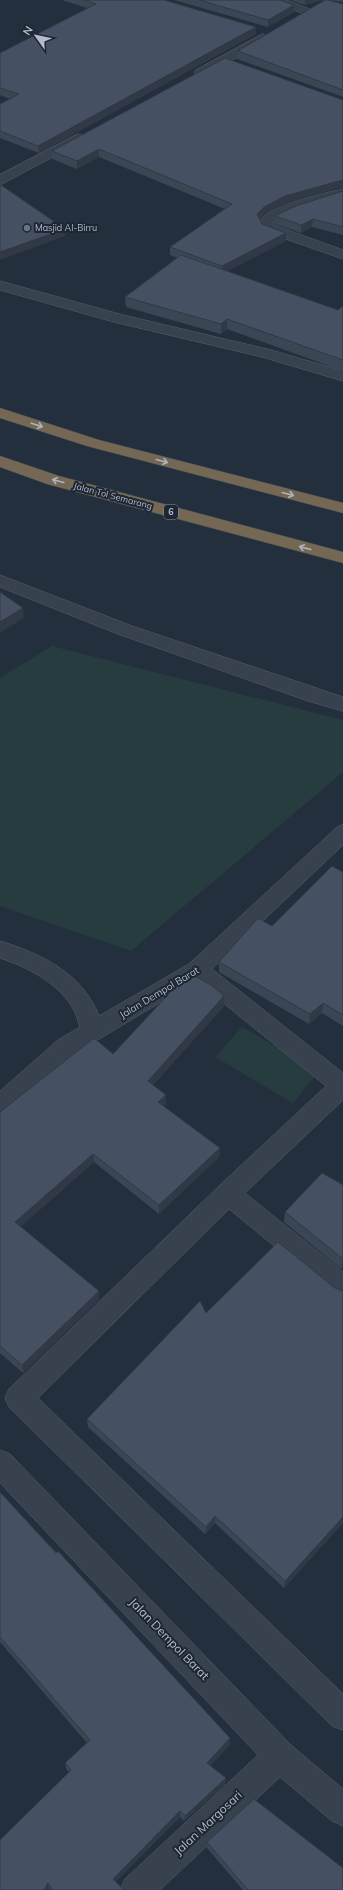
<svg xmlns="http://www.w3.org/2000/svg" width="343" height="1890" font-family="Mulish,sans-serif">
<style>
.green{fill:#263c3f}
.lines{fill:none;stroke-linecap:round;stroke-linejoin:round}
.minor-casing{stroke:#565f6c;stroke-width:1}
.highway-casing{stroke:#434c59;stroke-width:1}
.minor{fill:#38414e;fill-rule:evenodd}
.highway{fill:#746855;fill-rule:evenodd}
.wall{fill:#3b4654}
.shaded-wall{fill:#303945}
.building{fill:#455162;stroke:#303945}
.oneway{stroke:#aeb4bd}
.worship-dot{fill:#6b7280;stroke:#1d2633;stroke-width:1.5}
.labels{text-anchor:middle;stroke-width:4;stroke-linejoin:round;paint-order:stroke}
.far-poi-label{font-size:9px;fill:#b4bcc9;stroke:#1d2633;text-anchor:start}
.far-street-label{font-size:9px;fill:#b4bcc9;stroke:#1d2633}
.shield{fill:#1d2633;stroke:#878f9c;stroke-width:1}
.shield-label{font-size:9px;font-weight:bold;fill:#b4bcc9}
.street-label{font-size:10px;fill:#b4bcc9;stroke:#1d2633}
.near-street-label{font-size:12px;fill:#b4bcc9;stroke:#1d2633}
</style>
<rect width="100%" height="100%" fill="#242f3e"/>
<path class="green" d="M52 646 343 720V772L131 951 0 906V678Z
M242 1027 319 1071 293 1103 215 1057Z"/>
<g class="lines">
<defs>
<path id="minor" d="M269 0H286L310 9 312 11 306 15 302 13 271 2Z
M263 34 269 38 267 41 204 76H196L194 73 196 70Z
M78 134 83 135 85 138 83 141 0 185V175Z
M343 189V197L295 212 273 223 274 225 343 250V259L263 231 258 222C269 206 324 193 343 189Z
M0 281 123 315 271 350 343 371V381L262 357 114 322 0 290Z
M0 575 132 626 343 697V711L308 701 118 634 0 587Z
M343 825V845L212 969 343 1073V1100L245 1193 343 1272V1299L334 1295 229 1209 38 1398 343 1694V1730L332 1726 9 1407 5 1398 9 1389 219 1186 326 1086 196 981 74 1054 8 1112 0 1115V1091L58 1040 80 1027C78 1021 76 1013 72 1007 57 982 27 967 0 958V941C42 954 82 973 99 1016L189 964 336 828Z
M0 1450 10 1454 291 1745 343 1789V1826L332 1821 280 1777 160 1890H120L125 1879 258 1755 0 1483Z"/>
<path id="highway" d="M0 408 99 440 343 503V513L87 446 0 418Z
M0 456 59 476 343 552V563L47 484 0 467Z"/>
</defs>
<use href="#minor" class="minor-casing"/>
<use href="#highway" class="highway-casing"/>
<use href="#minor" class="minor"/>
<use href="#highway" class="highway"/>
</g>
<path class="wall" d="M62 0H164L256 27V34L39 153 0 138V104L10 99 0 95V53L87 8Z
M174 0H280L294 5V12L268 27Z
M290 0H323L305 5Z
M325 0H343V2L329 0 343 4V97L237 59 238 51Z
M343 100 334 189 284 204 263 215 259 219 262 224 286 241 227 271 338 310 343 306V371L227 329 221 334 126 307 125 297 178 258 170 255V247L225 209 99 157 77 169 52 159V151Z
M343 191V235L312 227 301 233 275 224V216Z
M343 872V1026L322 1013 309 1024 219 972V962L272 926Z
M224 996V1006L153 1085 166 1104 163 1106 220 1148 219 1157 159 1214 94 1162 20 1227 99 1291V1300L23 1373 0 1353V1112Z
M343 1185V1267L341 1269 284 1222 285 1212Z
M335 1288 343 1291V1523L284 1588 215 1523 205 1534 88 1427 87 1419 206 1313Z
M0 1492 230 1738V1745L210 1766 226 1778 225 1784 184 1821 180 1817 115 1882 124 1890H50L49 1889 0 1890 69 1772 66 1769 65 1763 87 1743 0 1642Z
M207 1842 343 1890H243L207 1848Z"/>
<path class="shaded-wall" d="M305 0H323L305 5Z
M294 5V12L268 27V20Z
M256 27V34L39 153 38 146Z
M99 149V157L77 169V161Z
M343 180V188L334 189 284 204 263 215 257 222V214L264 207 285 196 335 182Z
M313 219 312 227 301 233V225Z
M65 229V236L0 260V252Z
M286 233V241L222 274V266Z
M227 319V329L221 334V324Z
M23 608 24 618 0 633V622Z
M224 996V1006L148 1090V1081Z
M323 1003 322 1013 309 1024 310 1014Z
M166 1095V1104L158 1111V1102Z
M220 1148 219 1157 159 1214V1205Z
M93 1154 94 1162 16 1231 15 1222Z
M343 1259V1267L341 1269Z
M99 1291V1300L23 1373 22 1365Z
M215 1516V1523L205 1534 206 1527Z
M343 1517V1523L284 1588 285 1581Z
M230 1738V1745L207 1769V1763Z
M226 1778 225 1784 184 1821 185 1816Z
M180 1811V1817L113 1884V1879Z
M48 1883 49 1889 48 1890H44Z"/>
<path class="building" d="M84 0H164L256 27 38 146 0 131V104L19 94 0 88V53L96 4Z
M199 0H280L294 5 268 20Z
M325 0H328L343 4V90L238 51Z
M225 58 343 100V180L335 182 285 196 264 207 257 214 262 224 286 233 222 266 170 247 232 204 99 149 77 161 52 151Z
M0 185H1L65 229 0 252Z
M343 191V227L313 219 301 225 275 216 296 206Z
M181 255 338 310 343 306V360L227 319 221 324 125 297Z
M0 592 23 608 0 622Z
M332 866 343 872V1015L323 1003 310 1014 219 962 258 918 272 926Z
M193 975 211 985 224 996 148 1081 166 1095 158 1102 220 1148 159 1205 93 1154 15 1222 99 1291 22 1365 0 1346V1112L94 1038 113 1054 177 985Z
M322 1173 338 1182 343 1185V1259L285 1212Z
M278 1242 335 1288 343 1291V1517L285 1581 215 1516 206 1527 87 1419 200 1301 206 1313Z
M0 1492 56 1553 58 1551 230 1738 207 1763 226 1778 185 1816 180 1811 113 1879 124 1890H53L48 1883 44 1890H0V1840L71 1770 65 1763 90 1740 0 1637Z
M254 1799 343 1868V1890H248L207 1842Z"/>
<defs><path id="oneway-shaft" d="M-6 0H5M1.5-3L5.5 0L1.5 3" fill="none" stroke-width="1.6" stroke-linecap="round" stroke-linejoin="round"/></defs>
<g class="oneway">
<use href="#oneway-shaft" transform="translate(37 425) rotate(18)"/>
<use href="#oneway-shaft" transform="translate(162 461) rotate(15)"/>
<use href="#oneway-shaft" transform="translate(58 481) rotate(-165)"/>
<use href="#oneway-shaft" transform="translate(288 494) rotate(15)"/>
<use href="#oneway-shaft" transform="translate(305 548) rotate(-165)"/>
</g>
<circle class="worship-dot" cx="27" cy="228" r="4"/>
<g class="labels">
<g class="far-poi-label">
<text x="35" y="231">Masjid Al-Birru</text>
</g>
<g class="far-street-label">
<text transform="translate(113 496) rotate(15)" y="3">Jalan Tol Semarang</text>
</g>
<rect class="shield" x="164" y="505" width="14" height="14" rx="3"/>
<g class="shield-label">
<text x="171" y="515">6</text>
</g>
<g class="street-label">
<text transform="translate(159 992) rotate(-31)" y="4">Jalan Dempol Barat</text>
</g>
<g class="near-street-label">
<text transform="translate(169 1639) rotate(46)" y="4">Jalan Dempol Barat</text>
<text transform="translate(208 1823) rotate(-43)" y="4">Jalan Margosari</text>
</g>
</g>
<g transform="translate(36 36) rotate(303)" stroke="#1d2633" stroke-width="3" paint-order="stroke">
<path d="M0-3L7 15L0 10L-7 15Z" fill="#b4bcc9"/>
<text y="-6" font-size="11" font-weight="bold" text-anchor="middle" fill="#b4bcc9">N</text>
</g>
</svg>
